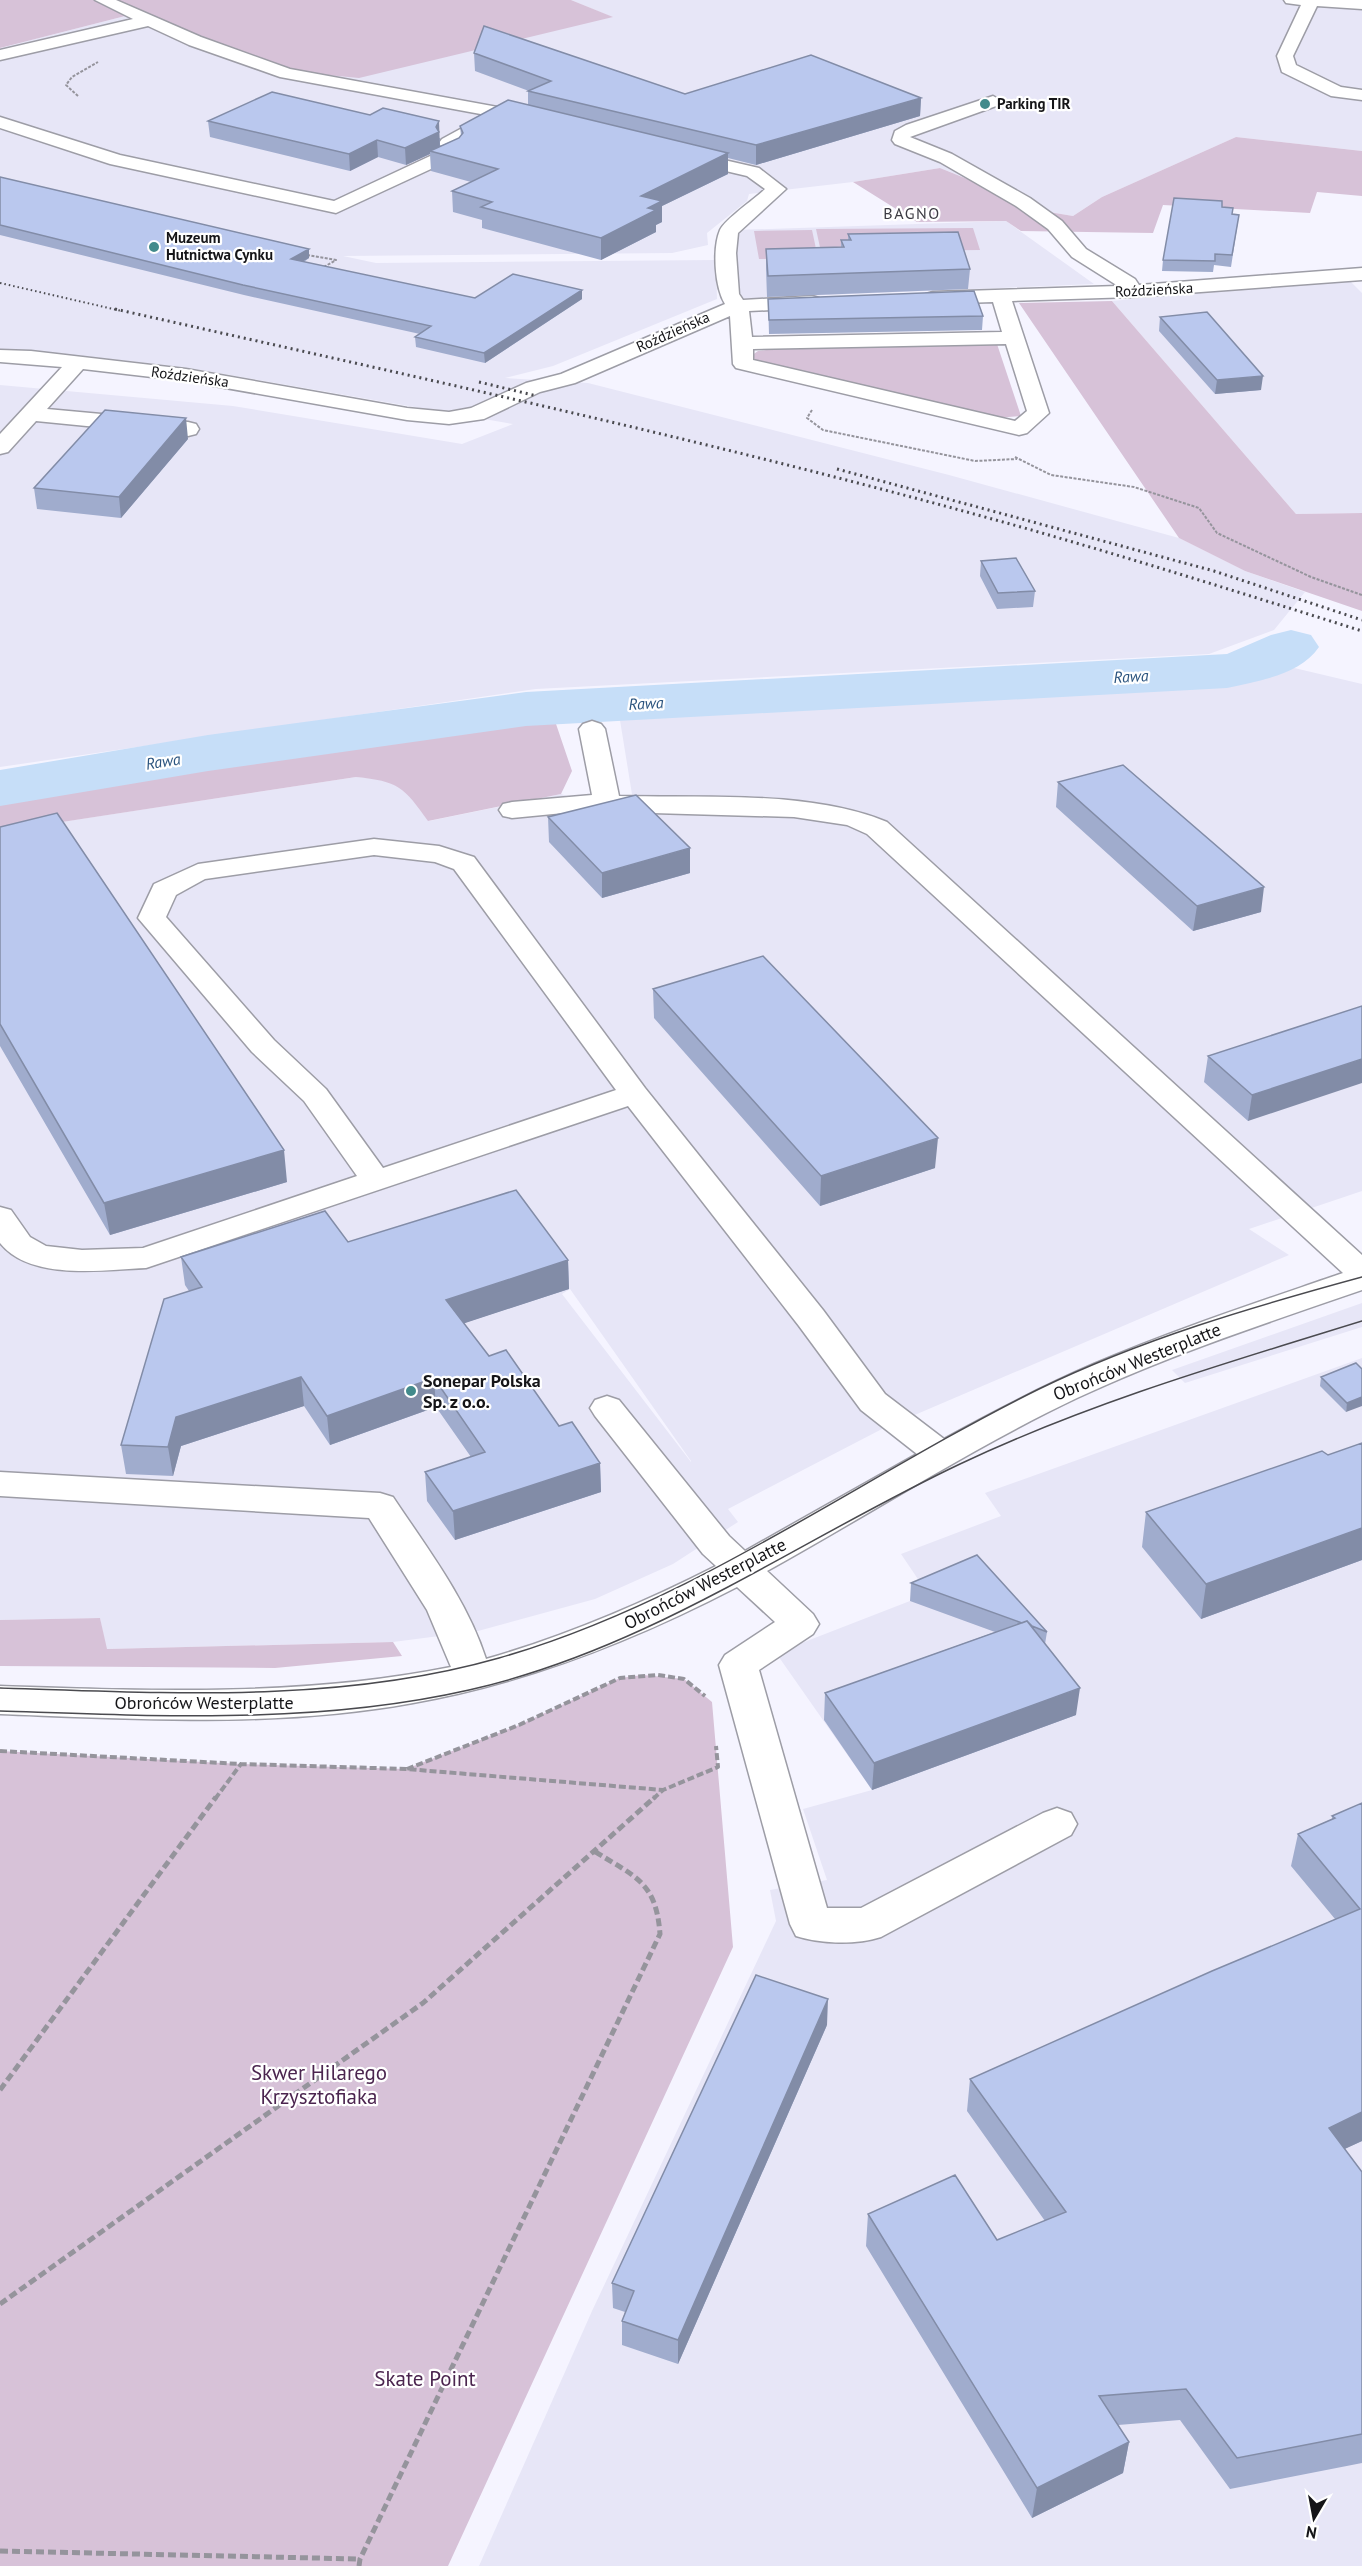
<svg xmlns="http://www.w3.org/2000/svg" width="1362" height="2566" font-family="'PT Sans',sans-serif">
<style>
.built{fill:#e7e6f7;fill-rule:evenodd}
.green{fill:#d7c2d8}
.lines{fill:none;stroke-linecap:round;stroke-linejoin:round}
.river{fill:#c6def8;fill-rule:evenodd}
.minor-casing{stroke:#9d9da6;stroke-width:3}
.path-far2{stroke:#95949c;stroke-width:2;stroke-dasharray:3 1.5;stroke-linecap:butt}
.path-far1{stroke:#95949c;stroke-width:4;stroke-dasharray:7 3;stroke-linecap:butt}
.path{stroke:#95949c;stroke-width:5;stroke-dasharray:8 4;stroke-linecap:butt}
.minor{fill:#fff;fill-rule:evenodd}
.tram{stroke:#4a4a4f;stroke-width:1.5}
.rail-far1{stroke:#4a4a4f;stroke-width:2;stroke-dasharray:1.5 3;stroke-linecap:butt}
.rail{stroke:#4a4a4f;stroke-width:3;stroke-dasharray:2 4;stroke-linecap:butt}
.wall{fill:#a0accd}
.shaded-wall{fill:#828ca7}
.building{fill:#bac8ee;stroke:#828ca7;stroke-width:1.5}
.poi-dot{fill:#428a8b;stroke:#fff;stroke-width:2}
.labels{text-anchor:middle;stroke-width:4.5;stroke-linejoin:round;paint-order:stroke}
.far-poi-label{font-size:15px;font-weight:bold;fill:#151518;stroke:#fff;text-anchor:start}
.far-street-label{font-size:15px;fill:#151518;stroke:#fff}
.far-neighbourhood-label{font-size:16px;letter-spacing:1.5px;fill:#3c3b43;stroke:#fff}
.far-water-label{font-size:16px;font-style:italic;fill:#2a537e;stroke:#fff}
.street-label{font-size:18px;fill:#151518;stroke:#fff}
.poi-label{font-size:18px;font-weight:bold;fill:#151518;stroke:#fff;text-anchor:start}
.near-park-label{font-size:21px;fill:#4b254f;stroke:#fff}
</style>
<rect width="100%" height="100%" fill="#f5f4ff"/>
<path class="built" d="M571 0H1362V151L1236 137 1102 197 1073 216 1049 212 940 168 853 182 749 194 747 201 707 233 708 245 672 253 343 256 376 263 716 260 717 299 553 366 505 378 588 383 949 475 1179 538 1245 571 1305 592 1274 630 1209 654 536 689 0 767V385L233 406 462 444 513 424 183 367 56 353 0 351V48L137 13 296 72 612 17Z
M1006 221 1094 284 733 299 736 230Z
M1347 278 1362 293V513L1296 514 1112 301Z
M1290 667 1362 684V1191L1249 1229 1289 1255 882 1429 728 1509 738 1522 673 1564 595 1599 478 1631 393 1642 106 1649 100 1618 0 1620V844L48 824 356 777 383 779 407 791 429 821 561 794 636 819 619 714 948 693 1239 681ZM570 1289 691 1461V1462L562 1294Z
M1362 1303V1327L1185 1383 1172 1370Z
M1362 1358V2566H479L592 2311 776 1921 770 1890 827 1880 803 1809 872 1790 776 1653 928 1594 901 1554 1001 1516 985 1493Z"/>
<path class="green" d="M0 0H571L613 17 359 78 296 72 137 13 0 48Z
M1236 137 1362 151V196L1317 192 1310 213 1163 205 1153 233 1021 231 1006 221 917 222 853 182 940 168 1049 212 1073 216 1102 197Z
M973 228 980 250 821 252 816 229Z
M812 230 818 258 759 259 754 231Z
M1112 301 1296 514 1362 513V611L1245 571 1179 538 1019 303Z
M997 344 1021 416 995 418 758 362 751 356 758 351 775 349Z
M555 721 572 771 561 794 428 821C404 787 398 781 356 777L49 824 0 844V798C185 767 369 741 555 721Z
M100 1618 107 1649 393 1642 402 1656 275 1668 0 1666V1620Z
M643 1675 684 1679 712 1702 733 1947 448 2566H0V1751L241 1764 406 1769 519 1725 620 1678Z"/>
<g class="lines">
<path class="river" d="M1291 630 1311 635 1319 647C1300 675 1258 681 1227 688L526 726 208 771 0 806V770L208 735 526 692 1227 654 1271 635Z"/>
<defs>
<path id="minor" d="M95 0H116L201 37 290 69 536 114 545 119 536 124 505 119 458 145 462 152 459 156 336 213 110 164 0 128V117L120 155 334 201 443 150 439 143 442 139 486 115 280 77 189 45 148 26 0 60V50L133 19Z
M1284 0H1362V9L1317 6 1293 56 1296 65 1341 87 1362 90V100L1331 96 1282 72 1277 56 1301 5 1286 3Z
M993 96 1002 101 999 105 910 137 952 154 1030 198 1062 221 1086 249 1135 279 1139 285 1362 268V280L1133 297 1012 301 1049 413 1027 433 1019 435 736 368 733 364 730 316 575 383 540 392 484 419 449 424 407 420 186 381 83 369 47 409 188 422 196 424 199 429 196 434 188 436 36 421 8 452 0 454V434L62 367 0 362V350L31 351 186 369 407 408 449 412 471 408 526 383 561 374 725 304C715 288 712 249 720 230 725 219 755 199 765 189L747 176 679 160 676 156 679 152 685 151 759 168 786 189 738 233 736 253 739 294 743 300 812 296 819 298 822 302 819 306 812 308 749 311 752 337 1002 332 993 302 933 304 926 302 923 298 926 294 933 292 1118 286 1072 257 1048 229 1016 206 940 162 895 144 892 140 895 131 906 125ZM1006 344 1027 411 1015 421 753 360V349Z
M592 721 601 724 605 729 619 796C703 798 809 790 887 822L1362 1255V1290C1266 1323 1169 1355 1077 1398 970 1449 870 1514 767 1571L813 1614 819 1624 813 1634 759 1670 827 1908H861L1043 1813 1057 1808 1071 1813 1077 1824 1071 1835 881 1937C856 1945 821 1944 796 1936L790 1924 719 1665 725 1655 775 1622 737 1587C635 1640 527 1683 413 1703 277 1728 137 1719 0 1714V1686C151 1691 302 1697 451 1667L427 1610 369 1518 0 1496V1472L380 1493 393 1497C427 1548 467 1600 486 1659 566 1636 641 1604 716 1566L703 1554 595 1416 590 1408 595 1400 607 1396 619 1400 729 1536 745 1551 917 1454 861 1410 799 1326 628 1106 146 1268C103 1270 30 1281 0 1243V1207L11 1210 30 1237 46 1246 82 1250 143 1248 357 1176 304 1101 252 1052 138 918 154 884 198 864 374 839 439 846 474 857 645 1088 823 1310 885 1394 944 1439C993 1412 1043 1386 1094 1364 1176 1329 1259 1302 1343 1273L867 834 847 825 794 817 584 811 512 818 503 816 499 810 503 804 512 802 592 795 579 729 583 724ZM374 855 435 862 454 869 616 1090 383 1168 326 1089 274 1040 166 917 176 895 205 879Z"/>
</defs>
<use href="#minor" class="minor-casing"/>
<path class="path-far2" d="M78 96 66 85 72 77 98 62
M307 255 336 260 322 268
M812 410 807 418 823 430 975 461 1017 459
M1015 457 1051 475 1134 487 1199 508 1217 533 1311 577 1362 595"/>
<path class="path-far1" d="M0 1751 241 1764 406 1769 663 1790
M407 1769 519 1725 620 1678 658 1675 684 1679 705 1696
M215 1799 241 1764
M653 1799 663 1790 718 1767 716 1746"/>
<path class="path" d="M0 2090 216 1797
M0 2304 423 2003 655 1797
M0 2551 360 2559
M359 2566 360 2559 660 1934C656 1881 635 1877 594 1851"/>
<use href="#minor" class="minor"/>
<path class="tram" d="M0 1688C166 1693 338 1704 499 1658 695 1602 859 1478 1039 1389 1142 1339 1252 1307 1362 1277
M0 1711C156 1716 315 1725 469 1690 650 1649 795 1542 960 1464 1089 1403 1226 1363 1362 1321"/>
<path class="rail-far1" d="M0 283 122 311"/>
<path class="rail" d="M115 309C420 378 727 444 1028 529 1140 561 1251 596 1362 631
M479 382 537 396
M837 469 1214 571 1362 620"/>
</g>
<path class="wall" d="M474 53 685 94 921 98 920 116 756 165 728 158V174L662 206V222L656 225V232L601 260 482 228V220L453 212 452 191 471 182 431 171 430 154 406 165 378 157 350 171 210 137 208 121 440 138V146L459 138 461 136 460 126 528 105V91H529L475 71Z
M0 177 309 249V258L304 262 475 298 582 290V299L485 363 416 347 415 337 420 334 244 295 0 235Z
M1222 207 1232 214 1239 215 1231 267 1214 265 1213 272 1162 271 1163 260Z
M848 234 970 269 968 289 767 297 766 269V249L841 247V240H848Z
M768 299 983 316 982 330 769 334Z
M1160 317 1261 390 1215 394 1159 331Z
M188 439 121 518 37 509 34 488Z
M981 561 1035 591 1033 607 997 609 980 576Z
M1058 782 1261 912 1193 931 1056 807Z
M548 817 690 873 602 898 549 842Z
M0 827 287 1182 110 1235 0 1046Z
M653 989 935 1168 820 1206 654 1018Z
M1362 1006 1248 1121 1204 1082 1208 1056Z
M348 1242 568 1260 569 1289 464 1323 489 1356 559 1426 600 1463 601 1492 455 1540 427 1501 425 1472 471 1457 436 1407 330 1445 304 1406 181 1446 173 1476 126 1474 121 1445 189 1291 185 1285 181 1257Z
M1356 1363 1346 1412 1320 1386 1321 1377Z
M1362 1443V1560L1201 1619 1142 1547 1146 1512 1328 1455Z
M911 1583 1047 1632 1045 1644 1076 1715 872 1790 824 1720 825 1693 995 1632 910 1601Z
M1362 1803V2141L1344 2149 1362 2172V2463L1230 2489 1180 2420 1118 2425 1129 2442 1123 2473 1032 2518 866 2246 868 2214 997 2240 1045 2221 967 2111 970 2079 1335 1919 1291 1866 1298 1834 1332 1819V1816Z
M827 2025 678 2364 622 2345V2321L625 2312 613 2308 612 2283Z"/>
<path class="shaded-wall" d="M921 98 920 116 756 165V145Z
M439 121 440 149 430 151V154L406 165 405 148 436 127Z
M377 140 378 157 350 171 349 154Z
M728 153V174L662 206V222L656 225V232L601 260V238L641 196Z
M309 249V258L291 268V259Z
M582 290V299L485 363 484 353Z
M1263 376 1261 390 1215 394 1217 380Z
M186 418 188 439 121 518 119 497Z
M690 848V873L602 898V873Z
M1264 887 1261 912 1193 931 1197 906Z
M1362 1059V1083L1248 1121 1252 1095Z
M938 1138 935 1168 820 1206 821 1176Z
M284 1150 287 1182 110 1235 104 1203Z
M568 1260 569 1289 447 1329 446 1300Z
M301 1377 304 1406 181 1446 173 1476 168 1447 176 1417Z
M434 1378 436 1407 330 1445 327 1416Z
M1362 1397V1406L1346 1412 1347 1403Z
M600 1463 601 1492 455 1540 453 1511Z
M1362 1528V1560L1201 1619 1206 1584Z
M1080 1688 1076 1715 872 1790 874 1763Z
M828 1999 827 2025 678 2364V2340Z
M1362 2112V2141L1321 2160 1329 2128Z
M1129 2442 1123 2473 1032 2518 1037 2488Z"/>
<path class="building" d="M484 26 685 94 811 55 921 98 756 145 528 91 551 81 474 53Z
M272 92 370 115 383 108 439 121 436 127 439 132 405 148 377 140 349 154 208 121Z
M508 100 728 153 641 196 662 201 648 208 656 210 601 238 481 207 492 202 452 191 498 169 430 151 459 138 463 133 460 126Z
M0 177 309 249 291 259 475 298 513 274 582 290 484 353 415 337 431 326 243 285 0 225Z
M1174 198 1222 201V207L1233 208 1232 214 1239 215 1232 255 1215 254V261L1163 260Z
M958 232 970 269 768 276 766 249 844 247 841 240H851L848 234Z
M974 291 983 316 769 320 768 299Z
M1207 312 1263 376 1217 380 1160 317Z
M105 410 186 418 119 497 34 488Z
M1016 558 1035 591 998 593 981 561Z
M1123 765 1264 887 1197 906 1058 782Z
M636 795 690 848 602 873 548 817Z
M57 813 284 1150 104 1203 0 1024V827Z
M763 956 938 1138 821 1176 653 989Z
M1362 1006V1059L1252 1095 1208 1056Z
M516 1190 568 1260 446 1300 489 1356 506 1350 559 1426 572 1422 600 1463 453 1511 425 1472 485 1452 434 1378 327 1416 301 1377 176 1417 168 1447 121 1445 164 1299 202 1287 181 1257 325 1211 348 1242Z
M1356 1363 1362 1369V1397L1347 1403 1321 1377Z
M1362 1443V1528L1206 1584 1146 1512 1322 1451 1328 1455Z
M977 1555 1047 1632 1032 1626 1027 1621 1022 1623 911 1583Z
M1027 1621 1080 1688 874 1763 825 1693Z
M1362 1803V2112L1329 2128 1362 2172V2434L1237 2458 1186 2389 1099 2396 1129 2442 1037 2488 868 2214 955 2175 997 2240 1066 2212 970 2079 1212 1971 1360 1909 1298 1834 1335 1818 1332 1816Z
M756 1975 828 1999 678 2340 622 2321 634 2291 612 2283Z"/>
<g class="poi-dot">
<circle cx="985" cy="104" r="6"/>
<circle cx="154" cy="247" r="6"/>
<circle cx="411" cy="1391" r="6"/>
</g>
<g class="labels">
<g class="far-poi-label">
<text x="997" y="109">Parking TIR</text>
<text x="166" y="243">Muzeum<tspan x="166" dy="17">Hutnictwa Cynku</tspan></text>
</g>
<g class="far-street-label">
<text transform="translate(1154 290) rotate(-3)" y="5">Roździeńska</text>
<text transform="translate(673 332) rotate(-24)" y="5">Roździeńska</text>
<text transform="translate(190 377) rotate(8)" y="5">Roździeńska</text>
</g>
<g class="far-neighbourhood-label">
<text x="912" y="219">BAGNO</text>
</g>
<g class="far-water-label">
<text transform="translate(1131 676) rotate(-3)" y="6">Rawa</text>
<text transform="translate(646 703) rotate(-3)" y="6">Rawa</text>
<text transform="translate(163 761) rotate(-9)" y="6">Rawa</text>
</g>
<g class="street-label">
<text transform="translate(1137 1362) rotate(-22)" y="6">Obrońców Westerplatte</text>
<text transform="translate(705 1584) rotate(-27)" y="6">Obrońców Westerplatte</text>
<text x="204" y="1709">Obrońców Westerplatte</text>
</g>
<g class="poi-label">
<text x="423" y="1387">Sonepar Polska<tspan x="423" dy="21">Sp. z o.o.</tspan></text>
</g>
<g class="near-park-label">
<text x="319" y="2080">Skwer Hilarego<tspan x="319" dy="24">Krzysztofiaka</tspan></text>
<text x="425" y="2386">Skate Point</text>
</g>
</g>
<g transform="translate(1314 2518) rotate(190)" stroke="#ffffff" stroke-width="4.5" paint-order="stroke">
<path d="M0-4.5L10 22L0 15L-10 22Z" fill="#151518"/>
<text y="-9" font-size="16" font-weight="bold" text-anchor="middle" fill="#151518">N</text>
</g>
</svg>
